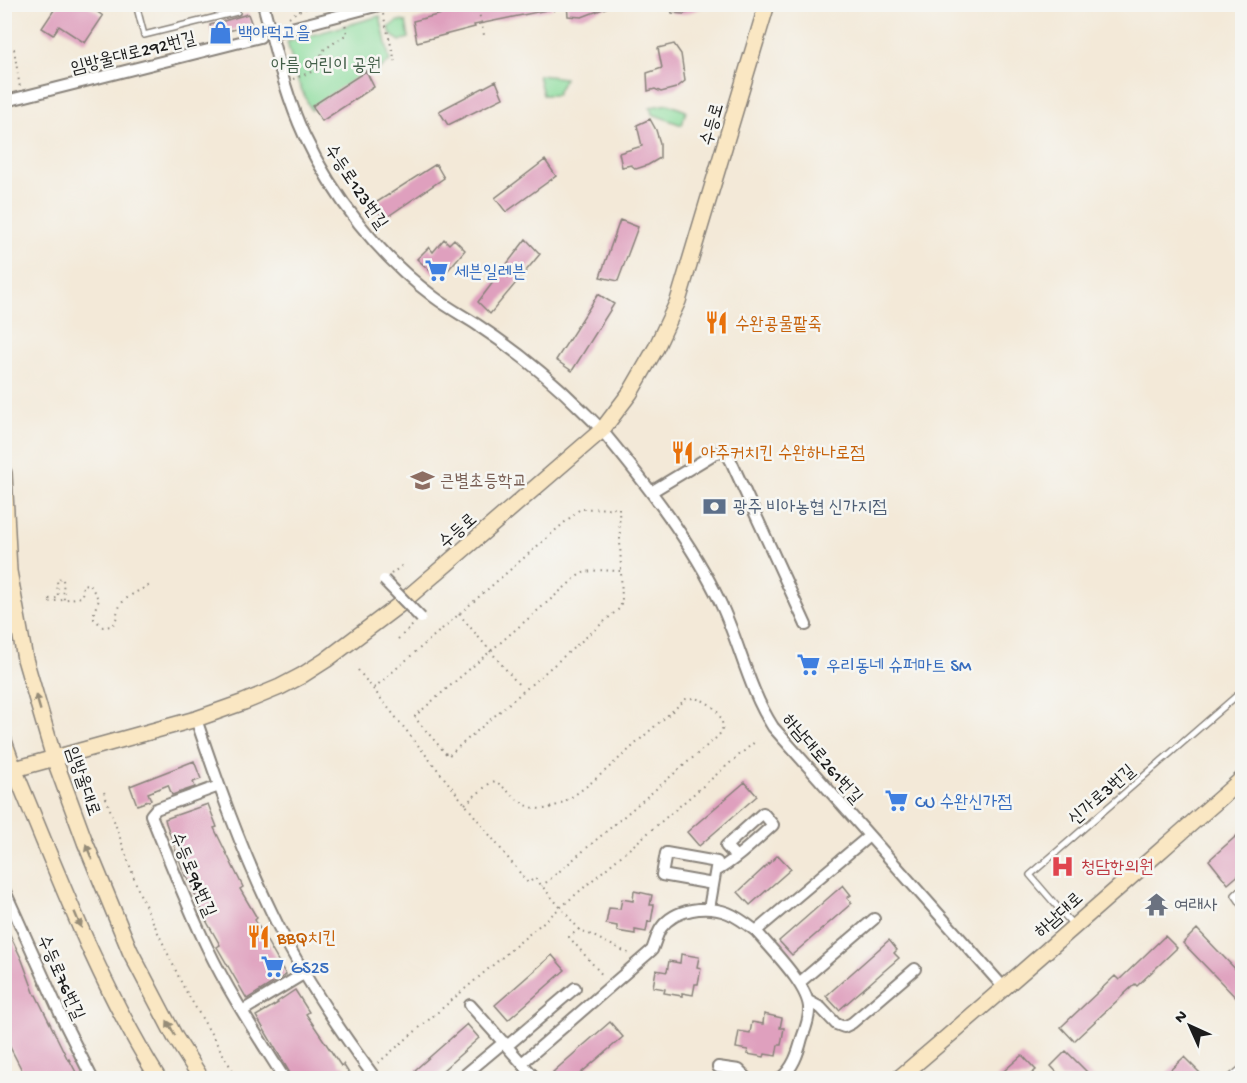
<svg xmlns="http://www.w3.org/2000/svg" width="1247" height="1083" font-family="'Gochi Hand','Poor Story',sans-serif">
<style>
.green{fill:#8bdc9c;stroke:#547c5c;stroke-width:1.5}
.building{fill:#dfa0be}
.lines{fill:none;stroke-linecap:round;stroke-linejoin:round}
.lane-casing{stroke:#88827a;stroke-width:8}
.street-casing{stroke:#88827a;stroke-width:14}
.secondary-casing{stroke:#88827a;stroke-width:18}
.path{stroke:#88827a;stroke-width:2;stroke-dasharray:1.5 4.5;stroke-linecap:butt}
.lane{stroke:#fff;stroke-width:5}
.street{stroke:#fff;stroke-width:10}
.secondary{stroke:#fae7c3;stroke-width:15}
.street-bridge-casing{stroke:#88827a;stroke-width:14;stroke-linecap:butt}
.street-bridge{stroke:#fff;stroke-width:10}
.oneway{fill:#968c78}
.labels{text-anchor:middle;stroke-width:5;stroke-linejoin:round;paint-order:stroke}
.shop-label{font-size:18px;fill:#366cbe;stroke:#f6f6f2;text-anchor:start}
.street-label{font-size:18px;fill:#1c1c1c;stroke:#f6f6f2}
.park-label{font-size:18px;fill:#435f49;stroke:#f6f6f2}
.food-label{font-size:18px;fill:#c56008;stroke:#f6f6f2;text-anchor:start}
.education-label{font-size:18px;fill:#785e54;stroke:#f6f6f2;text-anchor:start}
.service-label{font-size:18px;fill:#4e5e75;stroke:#f6f6f2;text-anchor:start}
.health-label{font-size:18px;fill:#be3a42;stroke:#f6f6f2;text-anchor:start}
.worship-label{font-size:18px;fill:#5b616d;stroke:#f6f6f2;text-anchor:start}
</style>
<rect width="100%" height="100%" fill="#f6f6f2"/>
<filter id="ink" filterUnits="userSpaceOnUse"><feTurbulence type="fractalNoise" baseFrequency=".0167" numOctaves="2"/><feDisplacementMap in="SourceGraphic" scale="12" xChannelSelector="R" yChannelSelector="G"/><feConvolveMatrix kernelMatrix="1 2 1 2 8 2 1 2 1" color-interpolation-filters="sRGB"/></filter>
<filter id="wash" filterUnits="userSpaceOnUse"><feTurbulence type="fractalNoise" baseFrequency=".008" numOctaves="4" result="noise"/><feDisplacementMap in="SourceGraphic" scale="24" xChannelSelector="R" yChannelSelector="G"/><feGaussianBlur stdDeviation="1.35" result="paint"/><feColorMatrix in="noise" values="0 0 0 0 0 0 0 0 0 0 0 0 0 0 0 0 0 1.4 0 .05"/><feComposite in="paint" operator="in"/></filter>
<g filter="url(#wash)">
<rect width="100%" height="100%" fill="#f3e9d8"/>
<path class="green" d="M380 16 390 62 311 110 298 82 287 42Z
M398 21 406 22 409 38 400 41 391 35 389 27Z
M538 75H539L565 78 556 95H543Z
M668 104 686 111 682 125 652 114 650 107Z"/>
<g id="blocks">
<path class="building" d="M58 4H86L103 16 85 43 59 26 53 35 42 28Z
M482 4H552V9L474 25 475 27 417 42 413 21Z
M567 4H611V6L582 17 568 16Z
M670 4H706L707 6 684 14 672 13Z
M248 14 252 25 212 35 210 25Z
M674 44 681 54 685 81 676 88 661 92 655 89 648 91 647 73 662 68 658 48Z
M366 71 374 87 322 121 312 106Z
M496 81 503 98 448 125 439 111Z
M650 119 656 130 660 143V158L648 165 636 169 631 165 622 167 619 153 642 146 637 125Z
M545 160 556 176 506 212 495 198Z
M436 164 444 178 384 219 374 204Z
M620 220 638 227 618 281 600 277Z
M444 239 449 244 454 239 465 250 449 269 442 274 436 275 429 270 417 259 429 247 433 252Z
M526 239 540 254 490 314 478 302Z
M598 294 614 304 572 371 556 360Z
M194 761 201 779 193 782 195 787 172 795 168 785 148 793 151 800 137 805 130 786Z
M745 782 757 796 699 846 687 832Z
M208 804 217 827 214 828 243 887 240 889 257 918 255 920 286 975 247 999 217 947 220 945 203 915H204L187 876H185L166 823 165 819Z
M1242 831V872L1228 884 1209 860Z
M778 855 791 869 750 905 738 892Z
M843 885 851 895 847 898 852 903 792 955 779 941Z
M634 891 652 895 650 905H654L651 922 648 921 646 932 635 930V934L617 931V926L606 924 609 908 620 909 622 899 633 901Z
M4 922 22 960 35 995H36L68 1060 69 1059 79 1078H26L11 1049 4 1034Z
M1197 929 1242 976V1004L1183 943Z
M1165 936 1177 948 1137 986 1135 984 1074 1041 1061 1027 1115 976 1119 980Z
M889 940 897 950 894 953 899 958 839 1010 826 996Z
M681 954 699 957 697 967 701 968 698 984H695L693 995 682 993V996L664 993 665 989 653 987 656 970 667 972 669 961 680 963Z
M552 955 565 970 508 1020 495 1005Z
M295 990 309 1012 306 1014 341 1066 343 1064 352 1078H293L291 1075 256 1016 278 1003 277 1002Z
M764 1014 782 1018 780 1028H784L781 1045H778L776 1056 765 1054 764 1057 747 1054 748 1050 736 1048 739 1031 750 1033 752 1022 763 1024Z
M610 1022 623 1037 575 1078H559L553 1072Z
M467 1024 479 1038 434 1078H423L415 1070Z
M1066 1051 1093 1078H1062L1051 1066Z
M1022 1055 1036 1070 1026 1078H996Z
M1184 1057 1205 1078H1162Z"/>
</g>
</g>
<g filter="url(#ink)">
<use href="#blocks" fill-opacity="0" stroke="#88827a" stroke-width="1.5"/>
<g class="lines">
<defs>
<path id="lane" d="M136 4 144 35 237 12 235 4
M1242 888 1235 895 1242 905
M1073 925 1030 875 1242 691
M1230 1078 1242 1068"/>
<path id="street" d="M263 4C275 48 285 94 304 135 333 197 379 256 434 297 447 307 462 315 476 324 514 349 550 378 582 410 590 418 598 425 604 433 647 485 691 541 720 602 740 644 748 688 773 727L1005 989
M280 31 383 4
M14 99 260 37
M651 492 714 454 721 452 727 454 731 461 806 625
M196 719C218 784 241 849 271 911 298 969 337 1027 375 1078
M219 786 156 809 151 815C169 859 186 904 207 947 229 993 257 1035 284 1078
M716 871C737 859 755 841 773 825L763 813 726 846 736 857
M4 889 63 1020 92 1078
M709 909 717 862 666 853 662 875 713 884
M756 931C771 949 811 988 809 1011 809 1020 805 1030 802 1038 798 1054 793 1068 781 1078
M799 983 874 919
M808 1001 821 1008 836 1024 844 1027 852 1023 915 969
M470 1005 535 1078
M242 1011 305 973
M507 1046 575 988
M522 1063 652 950C655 943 657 934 661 928 675 908 707 905 728 913 738 917 747 924 756 931L869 836
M718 1067 739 1070 747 1078
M4 1073 7 1078
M461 1078 504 1042"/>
<path id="secondary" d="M4 473 9 571 25 659 54 758 85 842 130 951 175 1037 201 1078
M4 741 14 769C58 874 98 982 158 1078
M4 772 196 719 244 702 280 687 301 676 326 660 399 605 602 430 630 393 656 348 678 301 767 4
M899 1078C1015 980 1128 879 1242 779"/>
</defs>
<use href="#lane" class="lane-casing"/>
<use href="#street" class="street-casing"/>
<use href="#secondary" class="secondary-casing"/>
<path class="path" d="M477 4 484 35
M553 4 555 15
M383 14 395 61
M289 17C295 13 301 9 308 8 315 6 321 7 328 4
M147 44 149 56
M8 50 14 49 20 88
M4 63 16 62
M293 79 319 69 322 51 347 34 345 23
M391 574 404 564
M49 599 58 598 57 579 63 578 64 601
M49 602 82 597 83 584 90 585 99 600 94 611V619L103 627 112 626C119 617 115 616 119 608 123 597 141 590 150 585
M459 614 519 685
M398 639 414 624
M358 670 528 883 535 878 579 929 632 955
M374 688 580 509 619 508 622 601 620 608 448 756 415 718V716L579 575C591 568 608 571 621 571
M104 792 139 892 183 986 237 1078
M465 804 490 783 495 781C512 792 518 807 541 809 566 810 612 764 631 748 649 731 668 715 686 699 702 694 726 712 722 730 721 733 718 736 716 738L542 886
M579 929 569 937 604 977
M378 1063 757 740"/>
<use href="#lane" class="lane"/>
<use href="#street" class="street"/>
<use href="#secondary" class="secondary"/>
<defs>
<path id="street-bridge" d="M384 580 421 618"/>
</defs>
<use href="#street-bridge" class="street-bridge-casing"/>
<use href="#street-bridge" class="street-bridge"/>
</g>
<defs><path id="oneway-solid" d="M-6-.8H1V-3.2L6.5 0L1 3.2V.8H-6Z" transform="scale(1.5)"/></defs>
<g class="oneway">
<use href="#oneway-solid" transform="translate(38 702) rotate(-106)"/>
<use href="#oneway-solid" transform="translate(89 852) rotate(-112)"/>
<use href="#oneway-solid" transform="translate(78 920) rotate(67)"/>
<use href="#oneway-solid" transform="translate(171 1028) rotate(-118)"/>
</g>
</g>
<defs>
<symbol id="shop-bare" viewBox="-9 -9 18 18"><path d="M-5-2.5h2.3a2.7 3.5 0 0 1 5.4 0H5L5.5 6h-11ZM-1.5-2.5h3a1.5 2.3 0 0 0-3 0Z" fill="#3f7fe0" stroke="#f6f6f2" stroke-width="2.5" paint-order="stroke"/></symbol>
<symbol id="supermarket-bare" viewBox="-9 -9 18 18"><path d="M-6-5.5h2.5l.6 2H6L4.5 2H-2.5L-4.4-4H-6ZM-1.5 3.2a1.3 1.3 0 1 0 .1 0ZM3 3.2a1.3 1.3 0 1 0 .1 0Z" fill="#3f7fe0" stroke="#f6f6f2" stroke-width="2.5" paint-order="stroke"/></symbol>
<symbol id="restaurant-bare" viewBox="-9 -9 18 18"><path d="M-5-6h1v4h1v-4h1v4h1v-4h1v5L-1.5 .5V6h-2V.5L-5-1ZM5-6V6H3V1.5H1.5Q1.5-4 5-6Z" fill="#e8710a" stroke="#f6f6f2" stroke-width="2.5" paint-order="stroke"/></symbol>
<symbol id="school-bare" viewBox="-9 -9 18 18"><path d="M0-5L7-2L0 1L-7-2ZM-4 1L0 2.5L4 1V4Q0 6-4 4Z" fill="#8d6e63" stroke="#f6f6f2" stroke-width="2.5" paint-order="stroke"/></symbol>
<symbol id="bank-bare" viewBox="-9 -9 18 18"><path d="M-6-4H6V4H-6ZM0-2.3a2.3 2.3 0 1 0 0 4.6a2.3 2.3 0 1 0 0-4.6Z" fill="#5c6f8a" stroke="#f6f6f2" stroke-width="2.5" paint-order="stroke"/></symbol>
<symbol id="hospital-bare" viewBox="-9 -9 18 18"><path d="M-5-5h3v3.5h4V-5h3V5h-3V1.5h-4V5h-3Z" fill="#e0444e" stroke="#f6f6f2" stroke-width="2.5" paint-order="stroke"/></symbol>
<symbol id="temple-bare" viewBox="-9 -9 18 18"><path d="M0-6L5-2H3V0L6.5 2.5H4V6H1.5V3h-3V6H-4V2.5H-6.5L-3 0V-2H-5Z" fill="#6b7280" stroke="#f6f6f2" stroke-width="2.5" paint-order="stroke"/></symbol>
</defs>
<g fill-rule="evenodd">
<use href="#shop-bare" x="204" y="16" width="33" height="33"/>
<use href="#supermarket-bare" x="420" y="254" width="33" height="33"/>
<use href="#restaurant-bare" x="700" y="306" width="33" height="33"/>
<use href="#restaurant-bare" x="666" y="436" width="33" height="33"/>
<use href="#school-bare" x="406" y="464" width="33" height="33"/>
<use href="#bank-bare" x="698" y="490" width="33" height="33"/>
<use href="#supermarket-bare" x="792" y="648" width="33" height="33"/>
<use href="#supermarket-bare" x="880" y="784" width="33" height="33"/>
<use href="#hospital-bare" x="1046" y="850" width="33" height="33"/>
<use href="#temple-bare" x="1140" y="888" width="33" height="33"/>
<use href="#restaurant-bare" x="242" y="920" width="33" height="33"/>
<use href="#supermarket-bare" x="256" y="950" width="33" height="33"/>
</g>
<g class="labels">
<g class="shop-label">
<text x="238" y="38">백야떡고을</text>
<text x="454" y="277">세븐일레븐</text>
<text x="826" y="671">우리동네 슈퍼마트 SM</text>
<text x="915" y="807">CU 수완신가점</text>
<text x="291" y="973">GS25</text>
</g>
<g class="street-label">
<text transform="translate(133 52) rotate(-14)" y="6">임방울대로292번길</text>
<text transform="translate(711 124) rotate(-74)" y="6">수등로</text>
<text transform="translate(357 186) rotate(56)" y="6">수등로123번길</text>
<text transform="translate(457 530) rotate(-41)" y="6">수등로</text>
<text transform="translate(823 758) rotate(49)" y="6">하남대로261번길</text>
<text transform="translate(84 781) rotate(71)" y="6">임방울대로</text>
<text transform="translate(1101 794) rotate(-41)" y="6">신가로3번길</text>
<text transform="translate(194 874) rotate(67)" y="6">수등로94번길</text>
<text transform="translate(1058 914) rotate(-42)" y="6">하남대로</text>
<text transform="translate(62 977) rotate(66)" y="6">수등로76번길</text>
</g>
<g class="park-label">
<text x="326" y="70">아름 어린이 공원</text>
</g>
<g class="food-label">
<text x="735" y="329">수완콩물팥죽</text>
<text x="701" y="458">아주커치킨 수완하나로점</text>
<text x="277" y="943">BBQ치킨</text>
</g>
<g class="education-label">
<text x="440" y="486">큰별초등학교</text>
</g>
<g class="service-label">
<text x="733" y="512">광주 비아농협 신가지점</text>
</g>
<g class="health-label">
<text x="1081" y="872">청담한의원</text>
</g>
<g class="worship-label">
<text x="1174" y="910">여래사</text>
</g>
</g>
<rect width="1247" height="1083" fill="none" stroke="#f6f6f2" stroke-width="24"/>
<g transform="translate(1190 1026) rotate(315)" stroke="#f6f6f2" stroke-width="4.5" paint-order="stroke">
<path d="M0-4.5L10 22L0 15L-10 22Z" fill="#1c1c1c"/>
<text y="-9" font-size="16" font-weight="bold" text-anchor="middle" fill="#1c1c1c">N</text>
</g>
</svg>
